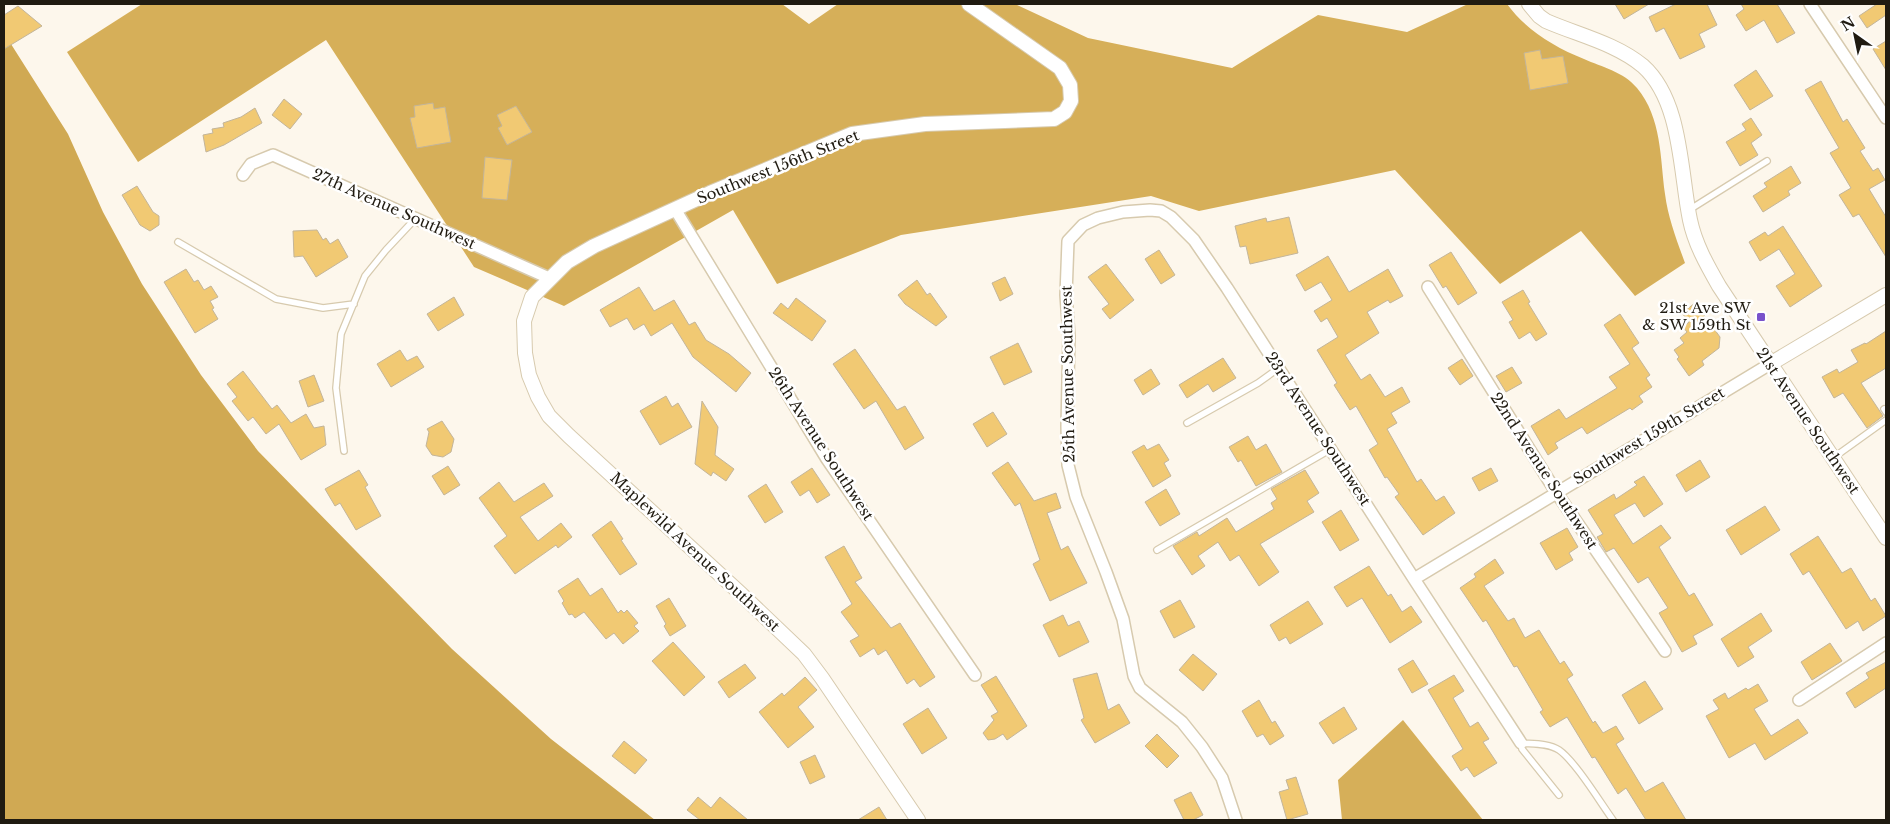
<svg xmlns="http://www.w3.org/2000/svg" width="1890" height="824" font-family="'Libre Baskerville',serif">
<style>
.forest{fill:#d6af59}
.water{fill:#d0a953}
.building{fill:#f1c973;stroke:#c3b59a}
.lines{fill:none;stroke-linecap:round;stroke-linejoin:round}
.service-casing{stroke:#d7caae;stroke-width:8}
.minor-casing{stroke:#d7caae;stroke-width:14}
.tertiary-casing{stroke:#d7caae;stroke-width:16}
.service{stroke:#fff;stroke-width:5.5}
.minor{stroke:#fff;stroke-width:11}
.tertiary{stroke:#fff;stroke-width:14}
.poi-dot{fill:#7952cb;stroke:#fff;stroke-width:2}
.labels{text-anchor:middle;stroke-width:5;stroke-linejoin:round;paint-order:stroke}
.street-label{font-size:15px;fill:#201b11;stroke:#fff}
.poi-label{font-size:15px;fill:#201b11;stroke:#fff;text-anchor:end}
</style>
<rect width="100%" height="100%" fill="#fdf7ec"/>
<path class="forest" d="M142 4H782L809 24 838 4H1015L1088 38 1232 68 1318 15 1407 32 1468 4H1507C1526 30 1554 47 1584 59 1602 67 1624 72 1637 88 1662 118 1660 158 1665 194 1668 218 1677 241 1685 263L1635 296 1581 231 1500 284 1395 170 1199 211 1151 196 901 235 777 284 733 210 564 306 474 267 326 40 138 162 67 52Z
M1403 720 1483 820H1342L1338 780Z"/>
<path class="water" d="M4 33 68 134 103 212 142 284 201 375 258 451 452 649 551 739 655 820H4Z"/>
<path class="building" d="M1615 4H1649L1624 19Z
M1676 4H1707L1717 25 1699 34 1705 47 1680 59 1664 28 1656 32 1649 17Z
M1741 4H1777L1795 33 1777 43 1764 20 1746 31 1736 15 1744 9Z
M1877 4H1886V15L1867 28 1859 16Z
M18 6 42 26 4 49V15Z
M1886 41V70L1873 49Z
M1540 50 1542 59 1563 56 1568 83 1530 90 1524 53Z
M1756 70 1773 96 1750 110 1734 85Z
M1821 81 1843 122 1847 119 1865 148 1860 151 1873 171 1878 168 1885 180 1869 189 1886 217V257L1859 214 1853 217 1839 195 1851 188 1830 153 1839 148 1805 90Z
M284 99 302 114 290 129 272 115Z
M433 103 434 109 445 107 451 142 417 148 410 118 415 117 414 106Z
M516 106 532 132 507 145 498 128 502 126 497 115Z
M255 108 262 123 224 145 206 152 203 135 213 133 212 129 224 127 223 123 241 117Z
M1751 118 1762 135 1751 143 1758 155 1740 166 1726 142 1746 130 1742 124Z
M485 157 512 160 507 200 482 198Z
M1791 166 1801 183 1788 191 1790 195 1763 212 1753 196 1767 187 1764 183Z
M137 186 153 212 159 216V225L150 231 140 225 122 195Z
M1289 217 1298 253 1250 264 1246 246 1240 247 1235 226 1266 218 1267 222Z
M1783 226 1822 286 1790 307 1776 286 1795 274 1779 249 1760 261 1749 242 1765 232 1768 236Z
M317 230 323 240 326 238 330 244 338 239 348 257 316 277 303 256 294 257 293 231Z
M1159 250 1175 275 1161 284 1145 259Z
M1451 252 1477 293 1458 305 1446 286 1443 288 1429 265Z
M1328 256 1349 292 1388 269 1403 296 1390 303 1388 300 1367 312 1379 333 1345 355 1361 380 1370 374 1385 397 1402 387 1410 402 1391 413 1397 423 1387 429 1417 482 1421 479 1436 501 1444 496 1455 513 1423 535 1395 497 1399 494 1387 477 1385 478 1369 450 1378 444 1356 406 1350 410 1334 385 1337 383 1317 350 1338 337 1327 318 1321 322 1314 311 1332 300 1321 282 1305 291 1296 275Z
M1106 264 1134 300 1110 319 1102 309 1109 304 1088 277Z
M186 269 194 282 198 280 204 290 211 286 218 297 210 301 214 308 212 309 218 319 195 333 164 282Z
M1005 277 1013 294 1000 301 992 283Z
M917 280 927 295 930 293 947 317 936 326 905 304 898 295Z
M639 287 654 311 674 300 689 325 695 322 706 340 729 354 751 373 736 392 693 357 672 323 651 336 644 324 634 330 627 318 610 327 600 310Z
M1523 290 1530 302 1528 303 1547 334 1536 341 1530 332 1519 339 1509 322 1513 320 1502 302Z
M454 297 464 315 438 331 427 314Z
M796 298 826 321 812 341 773 313 781 303 788 309Z
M1695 303 1720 337 1719 348 1702 361 1704 365 1689 376 1677 359 1679 357 1674 350 1684 343 1680 338 1687 332 1683 327 1689 322 1682 313Z
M1620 314 1639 343 1632 348 1650 375 1646 378 1652 387 1639 396 1643 402 1632 410 1630 408 1587 434 1582 427 1555 443 1558 448 1548 455 1531 426 1559 409 1566 419 1617 388 1609 377 1630 364 1604 325Z
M1886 331V368L1861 383 1883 416 1867 428 1843 393 1834 398 1822 377 1837 369 1839 373 1858 362 1851 350 1865 343 1866 344Z
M1018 343 1032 372 1004 385 990 357Z
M855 349 897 410 905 406 924 438 905 450 876 401 864 409 833 364Z
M400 350 407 361 417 356 424 367 391 387 377 364Z
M1223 358 1236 378 1213 392 1208 384 1187 398 1179 385Z
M1462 359 1473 376 1460 385 1448 368Z
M1512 367 1522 383 1506 392 1496 376Z
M1151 369 1160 384 1143 395 1134 380Z
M243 371 272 409 277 405 291 423 306 414 314 428 324 426 326 445 301 460 279 424 266 434 253 417 248 421 232 401 237 397 227 384Z
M314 375 324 401 308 407 299 381Z
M666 396 672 407 678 403 692 427 660 445 640 411Z
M702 401 718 427 715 455 734 469 726 481 713 472 711 476 695 464Z
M993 412 1007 434 987 447 973 424Z
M442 421 454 439 451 452 443 457 432 455 426 446 429 432 427 429Z
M1248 436 1256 450 1266 444 1282 472 1256 486 1241 460 1238 462 1229 447Z
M1159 444 1169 460 1164 463 1171 476 1153 487 1132 452 1144 445 1147 450Z
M1700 460 1710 477 1686 492 1676 475Z
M1008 462 1034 501 1056 493 1061 508 1047 513 1061 550 1068 546 1087 583 1050 601 1033 564 1040 560 1020 503 1015 506 992 473Z
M448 466 460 485 444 495 432 476Z
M812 468 830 495 817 503 809 490 800 496 791 482Z
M1491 468 1498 481 1479 491 1472 478Z
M359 470 368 485 365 487 381 516 356 530 340 503 335 506 325 489Z
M1305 470 1319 493 1307 501 1314 512 1260 544 1279 572 1259 586 1239 555 1230 561 1218 542 1198 556 1205 566 1192 575 1173 546 1197 532 1199 536 1227 518 1236 532 1274 509 1271 503 1277 499 1271 489Z
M1644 476 1663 504 1644 517 1635 503 1614 515 1633 544 1661 525 1671 538 1659 547 1689 596 1694 593 1713 625 1693 636 1697 644 1682 652 1659 613 1668 608 1648 577 1638 583 1614 548 1606 552 1597 537 1603 534 1588 510 1614 494 1616 499 1637 485 1634 482Z
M499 482 514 502 544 483 553 496 520 517 538 541 561 523 572 537 558 548 556 545 515 574 494 546 507 536 479 498Z
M766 484 783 512 765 523 748 496Z
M1166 489 1180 514 1160 526 1145 502Z
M1765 506 1780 530 1741 555 1726 530Z
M1341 510 1359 540 1340 551 1322 522Z
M611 521 623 539 621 540 637 564 620 575 592 535Z
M1567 528 1578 547 1569 553 1573 560 1556 570 1540 543Z
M1818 536 1842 573 1851 568 1871 601 1875 598 1886 616 1863 631 1858 621 1846 629 1809 571 1803 575 1790 554Z
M844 546 862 578 855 582 891 628 900 623 935 677 920 687 914 679 907 684 886 650 878 655 874 648 860 657 850 641 859 636 841 612 852 604 825 557Z
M1495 559 1504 573 1484 586 1508 621 1514 618 1525 638 1539 630 1560 664 1564 661 1573 675 1567 679 1593 723 1595 721 1603 733 1616 726 1624 739 1616 744 1645 792 1663 782 1686 820H1646L1626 788 1618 794 1595 757 1592 758 1567 717 1550 727 1540 712 1543 710 1517 666 1514 667 1486 620 1483 622 1460 588 1476 577 1474 574Z
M1369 566 1388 596 1391 594 1402 612 1411 606 1422 622 1390 643 1362 598 1347 607 1334 587Z
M578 578 590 596 602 588 618 613 621 610 624 613 627 610 638 623 634 626 639 631 623 644 614 633 606 639 584 612 575 618 572 614 569 615 562 603 564 601 558 591Z
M669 598 686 626 670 636 664 626 666 624 656 606Z
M1180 600 1195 627 1174 638 1160 611Z
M1308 601 1323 624 1290 644 1286 637 1279 641 1270 625Z
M1761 613 1772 631 1748 647 1754 657 1738 667 1721 639Z
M1063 615 1068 626 1079 621 1089 642 1059 657 1043 625Z
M673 642 705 677 684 696 652 661Z
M1830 643 1842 661 1812 680 1801 662Z
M1193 654 1217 674 1203 691 1179 670Z
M1413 660 1428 684 1412 693 1398 669Z
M1886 662V688L1855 708 1846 693 1869 678 1866 673Z
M745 664 756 678 729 698 718 682Z
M1097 673 1108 710 1119 704 1130 723 1095 743 1081 720 1084 718 1073 679Z
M1454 675 1464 691 1453 698 1470 727 1478 722 1489 739 1483 742 1497 763 1474 777 1467 767 1461 771 1452 756 1463 749 1428 690Z
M996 676 1027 726 1007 740 1003 734 995 739 988 740 983 733 994 720 991 716 998 712 981 685Z
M805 677 817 690 798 707 814 727 788 748 759 712 782 693 784 696Z
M1645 681 1663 709 1639 724 1622 695Z
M1758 684 1768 701 1754 709 1771 736 1798 719 1808 733 1765 760 1755 743 1729 758 1706 716 1719 709 1713 700 1725 693 1728 699 1746 688 1748 690Z
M1259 700 1272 723 1275 721 1284 736 1270 745 1263 734 1257 737 1242 711Z
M1344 707 1357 729 1333 744 1319 723Z
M928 708 947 738 922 754 903 724Z
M1157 734 1179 756 1167 768 1145 746Z
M624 741 647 760 635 774 612 756Z
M815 755 825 777 810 784 800 762Z
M1296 777 1308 814 1287 820 1279 792 1289 789 1286 780Z
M1191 792 1203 815 1193 820H1184L1174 800Z
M698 797 711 808 720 797 748 820H700L687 810Z
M879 807 887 820H858Z"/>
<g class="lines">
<defs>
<path id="service" d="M1689 210 1767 161
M178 242 276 299 323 308 354 304
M1884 409 1886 412
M1187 423 1258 383 1279 368
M344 451 336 388 341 334 365 276 386 250 416 218
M1833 458 1886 420
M1157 550 1331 449
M1559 795 1522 749 1521 743C1532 744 1549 743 1559 750 1575 761 1600 802 1613 820"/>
<path id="minor" d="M1810 4 1886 118
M243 175 251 164 273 155 549 278
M675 209 827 459 975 675
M1428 287 1556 492 1665 651
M1414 579 1770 364
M1799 700 1886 643
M1236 820 1222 778 1202 747 1182 722 1140 688 1134 676 1123 619 1106 572 1076 497 1068 465 1067 426 1069 336 1066 295 1068 241 1083 225 1098 218 1123 212 1150 210 1161 211 1171 217 1194 240 1227 288 1414 579 1521 743"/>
<path id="tertiary" d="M1529 4 1539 16 1546 21C1578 35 1615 43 1643 66 1682 101 1680 172 1690 220 1695 244 1707 265 1719 286L1886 538
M1770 364 1886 295
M918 820 822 678 804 654 740 593 569 436 549 416 538 397 529 375 525 353 524 321 532 297 567 262 594 246 710 193 852 134 925 124 1054 119 1065 112 1071 101 1070 85 1060 68 969 4"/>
</defs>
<use href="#service" class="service-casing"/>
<use href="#minor" class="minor-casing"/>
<use href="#tertiary" class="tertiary-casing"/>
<use href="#service" class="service"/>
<use href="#minor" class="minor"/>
<use href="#tertiary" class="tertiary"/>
</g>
<rect class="poi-dot" x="1756" y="312" width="10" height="10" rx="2.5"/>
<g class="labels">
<g class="street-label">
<text transform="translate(778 167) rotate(-22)" y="5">Southwest 156th Street</text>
<text transform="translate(394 209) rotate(24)" y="5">27th Avenue Southwest</text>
<text transform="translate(1068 374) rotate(-91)" y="5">25th Avenue Southwest</text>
<text transform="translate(1808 421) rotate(56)" y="5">21st Avenue Southwest</text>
<text transform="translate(1318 429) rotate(57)" y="5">23rd Avenue Southwest</text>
<text transform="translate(1649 436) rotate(-31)" y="5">Southwest 159th Street</text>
<text transform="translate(821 444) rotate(57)" y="5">26th Avenue Southwest</text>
<text transform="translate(1544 471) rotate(57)" y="5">22nd Avenue Southwest</text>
<text transform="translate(695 552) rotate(43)" y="5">Maplewild Avenue Southwest</text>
</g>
<g class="poi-label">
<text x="1751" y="313">21st Ave SW<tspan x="1751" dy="17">&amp; SW 159th St</tspan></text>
</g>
</g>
<rect width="1890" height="824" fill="none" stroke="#201b11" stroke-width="10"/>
<g transform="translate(1855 35) rotate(327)" stroke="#ffffff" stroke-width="4" paint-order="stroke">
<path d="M0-4L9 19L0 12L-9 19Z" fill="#201b11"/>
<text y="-8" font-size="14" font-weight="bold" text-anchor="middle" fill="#201b11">N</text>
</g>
</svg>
